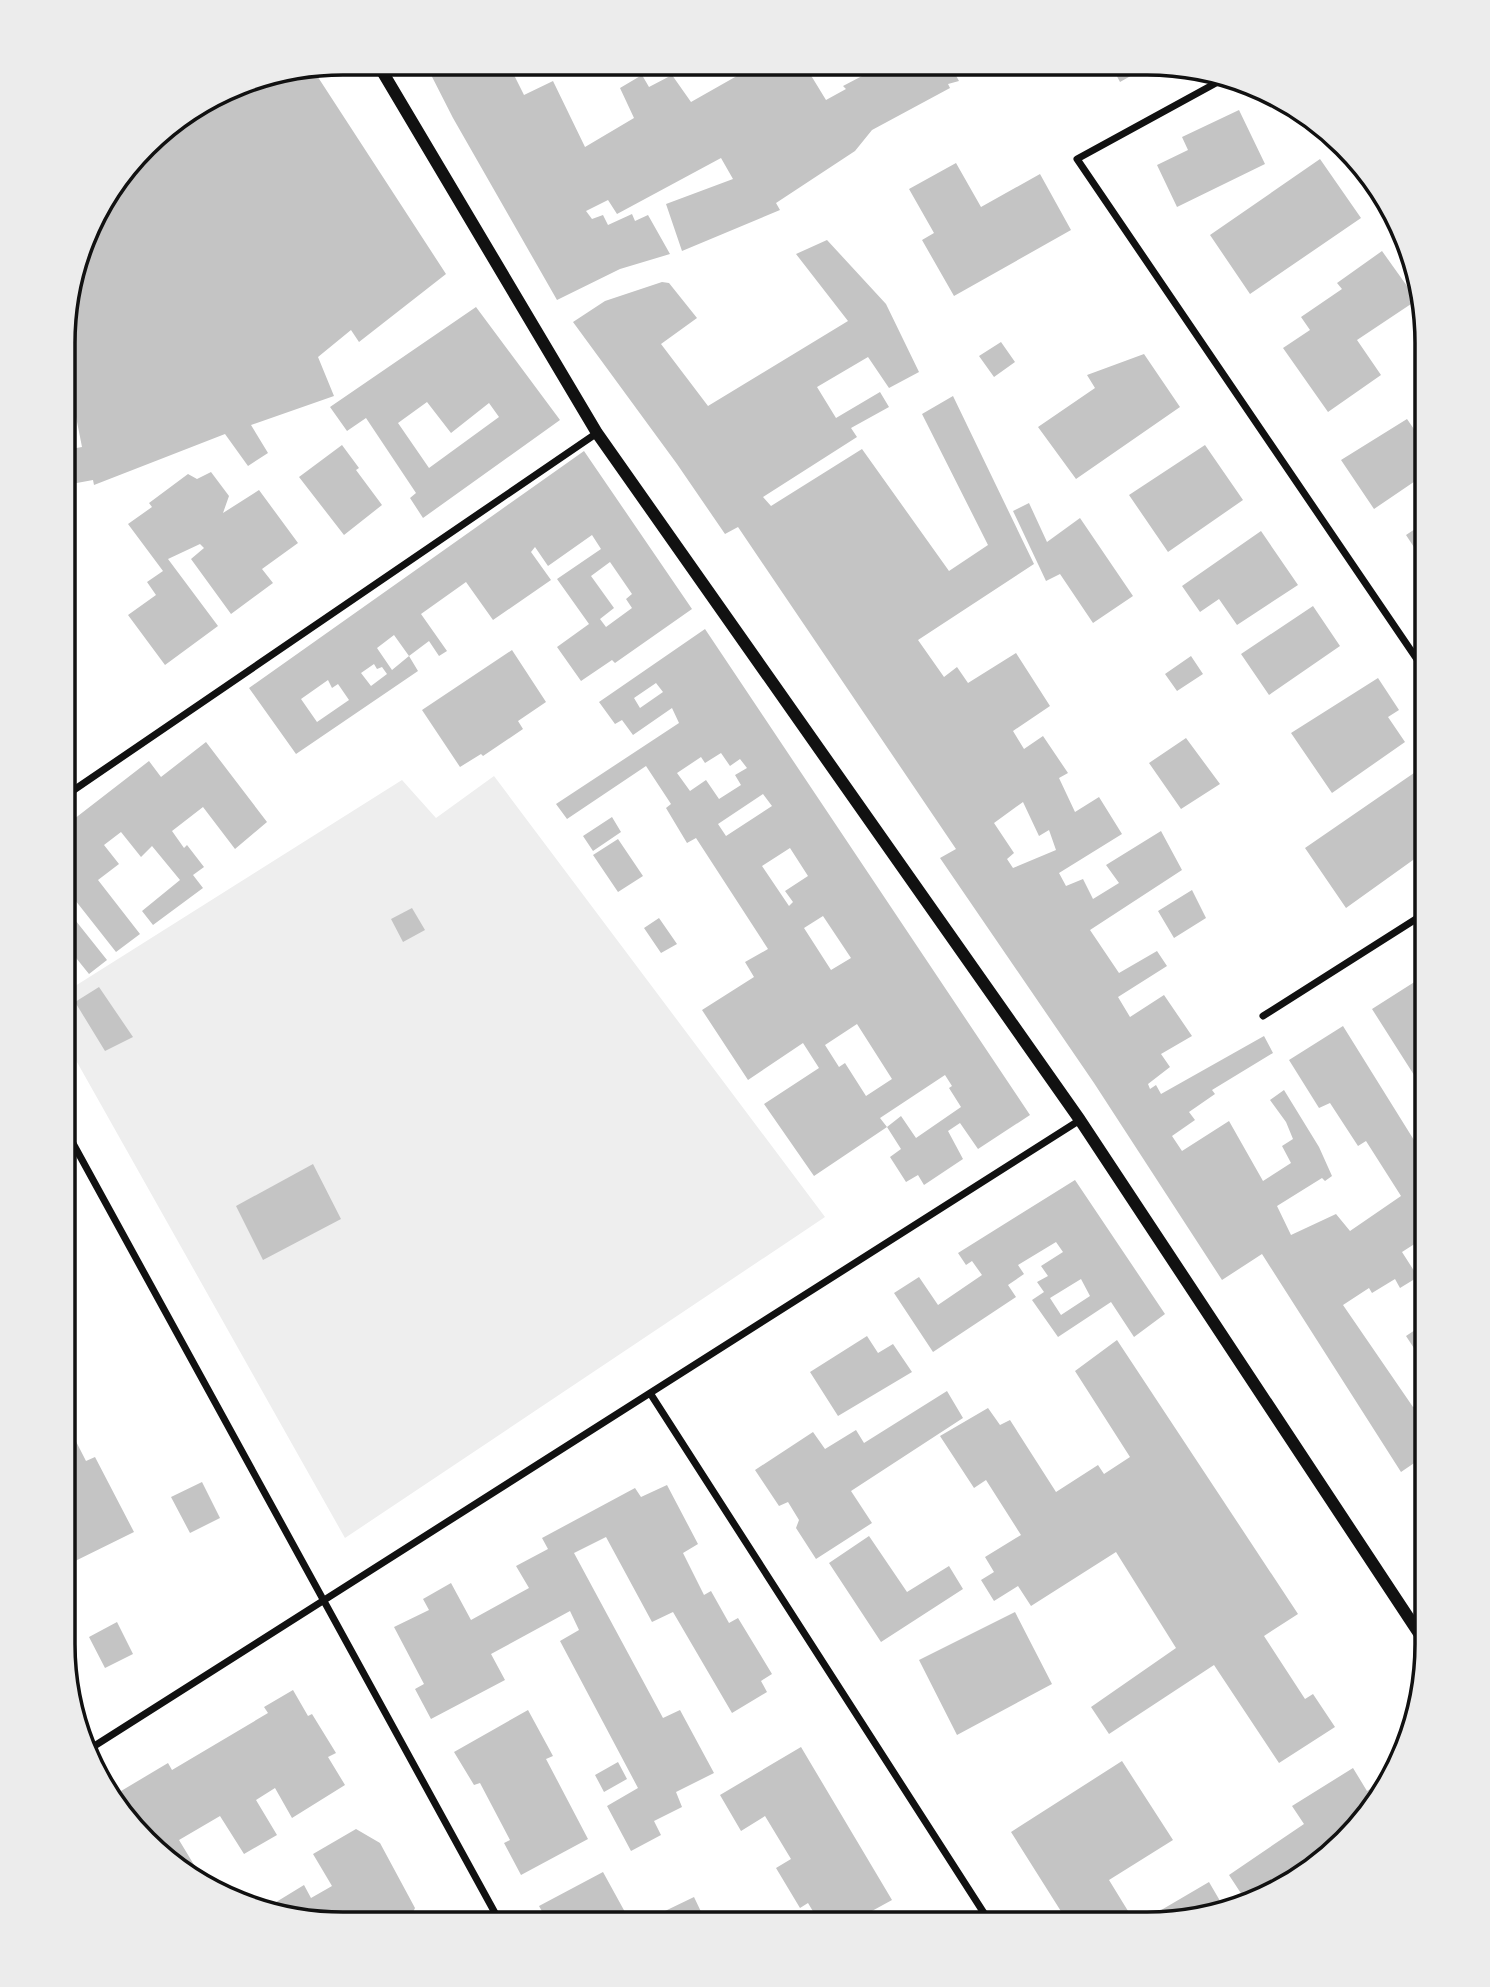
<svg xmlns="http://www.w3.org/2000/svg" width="1490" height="1987" font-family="'IBM Plex Sans',sans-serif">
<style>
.green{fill:#eee}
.building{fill:#c4c4c4;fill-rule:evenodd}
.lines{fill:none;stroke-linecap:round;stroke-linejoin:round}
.minor{stroke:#111;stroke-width:7}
.tertiary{stroke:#111;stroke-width:12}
.rim{fill:none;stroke:#111;stroke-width:3.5}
</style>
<rect width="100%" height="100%" fill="#fff"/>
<path class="green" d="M494 776 825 1217 345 1538 64 1039V993L402 780 436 818Z"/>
<path class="building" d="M425 63H508L524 95 553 81 585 147 634 118 620 88 642 75 649 87 672 75 691 102 758 64H804L826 100 846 89 843 86 883 65H950L959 81 948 84 950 88 872 130 855 151 776 203 780 210 682 251 666 204 733 179 721 158 617 214 608 200 586 211 592 219 603 215 608 225 632 214 635 221 648 215 670 254 620 269 557 300 453 118Z
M531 64H559L537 75Z
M1111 65H1150L1120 82Z
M312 68 446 274 359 342 351 330 318 357 334 396 251 425 268 453 248 466 225 434 94 485 93 480 66 485 65 450 82 447 65 361V306L100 203 159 132 253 78Z
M1239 110 1265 164 1177 207 1157 165 1188 150 1182 137Z
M1320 159 1361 218 1250 294 1210 235Z
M956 163 981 207 1040 174 1071 230 954 296 922 240 934 233 909 189Z
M827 240 886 304 919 372 889 388 868 357 817 387 836 418 880 392 889 407 851 428 857 437 763 497 771 506 862 449 949 571 988 545 922 414 953 396 1034 564 918 640 944 677 957 667 968 683 1016 653 1050 706 1013 731 1024 749 1043 736 1068 773 1059 778 1075 812 1099 797 1122 834 1059 873 1066 886 1083 879 1093 899 1119 883 1106 865 1161 831 1182 870 1090 930 1119 973 1157 951 1167 966 1118 997 1130 1017 1164 995 1192 1036 1161 1054 1170 1067 1148 1084 1150 1089 1156 1085 1161 1094 1264 1036 1273 1053 1212 1090 1215 1094 1189 1112 1195 1120 1172 1136 1182 1151 1229 1121 1263 1181 1291 1163 1282 1146 1293 1139 1286 1122 1270 1100 1284 1090 1319 1147 1332 1176 1325 1181 1322 1178 1277 1206 1291 1235 1336 1214 1350 1231 1401 1196 1366 1141 1358 1146 1330 1103 1319 1108 1289 1060 1343 1026 1427 1161V1236L1402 1252 1418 1277 1400 1288 1395 1279 1372 1293 1369 1288 1343 1305 1413 1407 1426 1398V1455L1401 1472 1262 1254 1222 1280 1094 1083 940 858 956 849 738 527 725 534 677 464 573 322 605 301 662 282 669 283 697 318 661 344 708 406 848 321 796 254ZM1023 802 1039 836 1049 830 1056 850 1013 868 1007 859 1014 853 994 823Z
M1382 251 1417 300 1357 340 1381 375 1328 412 1283 348 1310 330 1301 317 1342 289 1337 283Z
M476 307 560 420 423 518 410 498 416 493 366 418 347 431 330 407ZM427 402 451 433 489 403 499 417 429 468 398 423Z
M1001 342 1015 362 994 377 979 356Z
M1144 354 1180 407 1076 479 1038 427 1095 388 1087 375Z
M1407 419 1427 448V473L1374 509 1341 460Z
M342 445 359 468 356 470 382 505 344 535 299 477Z
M1205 445 1243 500 1168 552 1129 495Z
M584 451 692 609 615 663 612 660 581 681 557 647 589 624 557 579 601 549 592 535 548 566 535 547 531 552 551 580 493 620 466 582 421 614 447 651 439 656 429 641 409 656 394 635 377 648 379 651 392 670 409 656 418 671 296 754 249 688ZM610 562 632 594 626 599 632 608 606 627 600 619 614 608 591 576ZM374 664 377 669 382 667 387 674 371 686 361 673ZM328 680 332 688 338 684 349 700 317 722 301 699Z
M211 472 229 496 223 513 259 490 298 543 262 569 273 583 231 614 191 559 204 548 200 544 168 559 218 626 165 665 128 615 156 595 147 582 163 571 128 524 152 507 149 503 188 474 197 479Z
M1029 503 1047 542 1080 518 1133 596 1093 623 1060 574 1046 581 1013 511Z
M1427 521V567L1406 535Z
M1261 531 1298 585 1237 625 1219 599 1200 612 1182 586Z
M1313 606 1340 646 1269 695 1241 654Z
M705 629 1030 1115 978 1149 960 1123 948 1131 963 1159 924 1185 918 1175 906 1182 890 1157 901 1149 887 1127 814 1176 764 1104 819 1068 803 1043 748 1080 702 1010 754 977 745 962 768 949 696 838 687 843 666 808 671 804 646 766 567 819 556 804 679 723 672 708 633 735 622 720 615 724 599 702ZM656 683 663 692 640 708 634 698ZM721 753 730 766 740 759 747 768 735 775 741 785 719 799 706 780 690 791 677 773 701 757 705 763ZM763 794 772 806 726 836 718 824ZM790 848 808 876 785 891 793 902 789 906 762 866ZM823 916 851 958 831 970 804 928ZM857 1024 892 1079 866 1096 845 1063 839 1067 825 1045ZM945 1075 952 1086 949 1088 961 1107 916 1138 901 1116 887 1127 880 1118Z
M512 650 546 702 518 721 523 729 483 756 481 754 460 767 422 710Z
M1191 656 1203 674 1177 691 1165 674Z
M1378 678 1399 710 1388 717 1405 742 1332 793 1291 733Z
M1186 738 1220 784 1181 809 1149 763Z
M206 742 267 822 235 849 203 807 172 831 184 848 187 845 204 867 193 875 203 888 153 925 142 911 180 880 152 846 141 857 121 832 104 845 119 864 98 880 140 934 116 952 64 886 65 826 149 761 161 777Z
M1427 764V850L1346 908 1305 848Z
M612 817 621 832 593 851 583 836Z
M618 839 643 876 618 892 593 855Z
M1192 890 1206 918 1174 938 1158 911Z
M64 906 107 960 89 974 64 943Z
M412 908 425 930 403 942 391 919Z
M659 918 677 944 661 953 644 928Z
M1427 974V1083L1421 1086 1372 1009Z
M99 987 133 1037 105 1051 75 1002Z
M313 1164 341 1219 263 1260 236 1206Z
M1075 1180 1165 1314 1134 1337 1111 1302 1058 1337 1032 1300 1044 1292 1037 1282 1048 1276 1041 1266 1063 1252 1056 1242 1018 1265 1024 1274 1008 1285 1016 1297 933 1352 894 1293 919 1277 938 1305 982 1275 972 1261 966 1265 958 1253ZM1081 1279 1090 1296 1061 1315 1050 1298Z
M1427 1322V1368L1406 1336Z
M867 1336 878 1353 893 1344 912 1372 838 1416 810 1372Z
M1117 1340 1298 1614 1264 1636 1305 1699 1313 1694 1335 1727 1279 1763 1214 1665 1109 1734 1091 1707 1176 1648 1116 1552 1031 1606 1018 1586 994 1601 981 1580 994 1572 985 1557 1021 1535 986 1480 974 1488 940 1436 988 1408 1000 1425 1010 1420 1056 1492 1098 1465 1104 1474 1130 1457 1075 1371Z
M947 1391 963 1418 851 1491 872 1523 816 1559 796 1528 799 1520 788 1502 779 1506 755 1470 813 1432 825 1449 856 1430 864 1443Z
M63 1416 86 1461 95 1457 134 1532 63 1567Z
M202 1482 220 1518 190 1533 171 1497Z
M667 1485 698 1544 683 1553 704 1595 711 1591 729 1623 738 1618 772 1674 761 1681 767 1692 732 1713 673 1612 652 1622 606 1537 574 1553 663 1718 680 1710 714 1773 676 1792 682 1807 654 1821 661 1835 631 1851 607 1806 638 1788 560 1641 579 1630 570 1611 491 1654 505 1680 431 1719 415 1689 424 1684 394 1627 429 1610 423 1599 451 1583 471 1620 529 1588 516 1566 548 1549 542 1538 635 1488 641 1497Z
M869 1536 907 1592 949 1566 963 1589 881 1642 829 1563Z
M1015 1612 1052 1684 957 1735 919 1660Z
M117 1622 133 1654 105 1668 89 1637Z
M293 1690 308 1716 312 1714 336 1753 328 1757 345 1785 292 1818 275 1788 256 1800 277 1835 244 1854 220 1816 179 1840 205 1883 187 1877 133 1829 111 1797 168 1763 172 1770 268 1713 264 1707Z
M528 1710 553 1756 546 1759 588 1839 521 1875 504 1843 510 1840 480 1783 474 1785 454 1752Z
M801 1747 892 1900 850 1923H820L808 1903 800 1908 776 1868 791 1859 765 1816 741 1831 720 1795Z
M1122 1761 1173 1840 1109 1880 1136 1924H1069L1011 1832Z
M618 1762 627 1779 604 1792 595 1775Z
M1353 1768 1367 1791 1392 1775 1380 1799 1332 1854 1271 1895 1246 1901 1229 1875 1304 1824 1292 1806Z
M356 1829 380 1843 415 1908 408 1922H307L268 1907 304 1885 311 1898 332 1886 313 1854Z
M603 1872 631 1923 548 1922 539 1906Z
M1209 1882 1223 1906 1139 1924 1151 1916Z
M694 1897 704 1918 694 1923H671L665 1911Z"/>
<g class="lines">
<path class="minor" d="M1227 77 1077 159 1427 674
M65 796 597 433
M1263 1016 1427 912
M64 1127 500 1922
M650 1393 991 1924
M88 1750 1080 1120"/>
<path class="tertiary" d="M374 63 382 71 597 433 1080 1120 1426 1644"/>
</g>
<path d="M0 0H1490V1987H0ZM343 75H1147A268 268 0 0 1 1415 343V1644A268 268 0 0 1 1147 1912H343A268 268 0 0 1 75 1644V343A268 268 0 0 1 343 75Z" fill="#ececec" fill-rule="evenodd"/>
<path class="rim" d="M343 75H1147A268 268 0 0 1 1415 343V1644A268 268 0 0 1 1147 1912H343A268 268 0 0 1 75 1644V343A268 268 0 0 1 343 75Z"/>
</svg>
